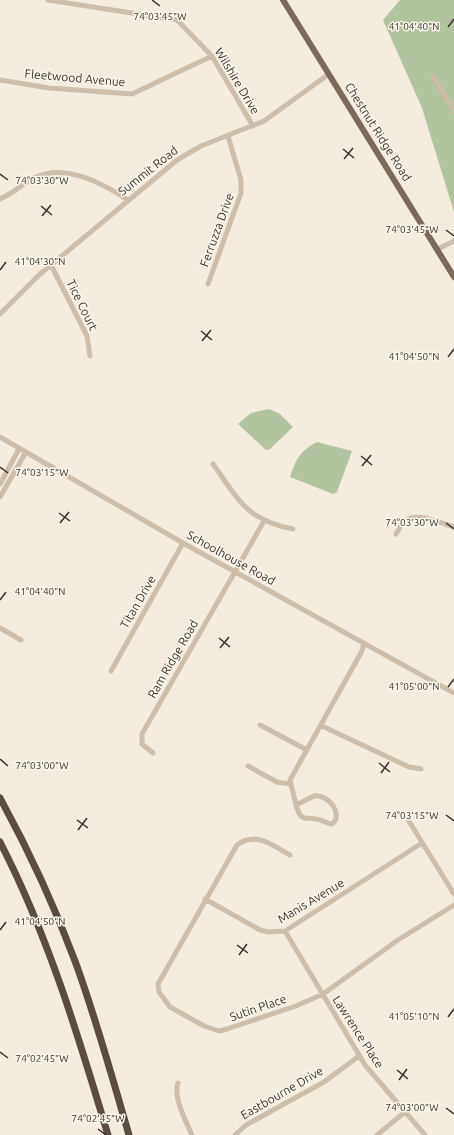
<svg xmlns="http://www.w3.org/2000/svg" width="454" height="1135" font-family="Ubuntu,sans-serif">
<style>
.green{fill:#b2c39f}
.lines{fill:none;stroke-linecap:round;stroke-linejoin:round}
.minor{stroke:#ccbeab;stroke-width:5}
.major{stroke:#7b6a5b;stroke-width:6}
.highway{stroke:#5a4c41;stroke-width:7}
.ticks{fill:none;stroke:#39312a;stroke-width:1.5}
.labels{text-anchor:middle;stroke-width:3;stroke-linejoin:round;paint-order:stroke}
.street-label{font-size:12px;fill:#39312a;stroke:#faf6ec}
.ticks-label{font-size:10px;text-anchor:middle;fill:#39312a;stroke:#faf6ec;stroke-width:3;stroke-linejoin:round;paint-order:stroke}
</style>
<rect width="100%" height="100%" fill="#f3ecdf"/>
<path class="green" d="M400 0H454V212L422 108 383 20Z
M269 409 280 414 293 427 270 449 266 450 238 424 251 413Z
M317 442 352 451 337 492 333 494 290 477C296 459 300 451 317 442Z"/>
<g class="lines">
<path class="minor" d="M48 0 177 20 212 56 253 126
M433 76 454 111
M0 80 49 88 132 94 212 56
M0 199C14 193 23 183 36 177 66 163 104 184 128 200
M438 249 454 241
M51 265 87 336 90 356
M208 284 241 193V180L228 136
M0 314 39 275 177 160 201 146 264 121 329 74
M0 437 183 543 454 693
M213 464C239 500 246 520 293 529
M0 484 19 449
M0 497 26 452
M396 534C399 529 402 522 408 519 420 513 441 523 454 527
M0 628 21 640
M111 671 183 543
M260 725 307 750
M322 726 409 767 421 769
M153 753 142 744V734L264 521
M248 766 277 782 290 784
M314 796C329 794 344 815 332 824 328 824 324 821 320 820 305 815 302 825 296 805Z
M296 805 290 780 362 651 364 643
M407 818 454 894
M290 855C272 845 256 831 237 845L158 984 159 992 170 1007 204 1026 219 1031 227 1029 296 1006 323 994 398 940 454 905
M205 899 260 930 268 932 285 931 422 843
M285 931 365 1065 425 1135
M178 1083C173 1098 186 1121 192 1135
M235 1135 246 1125 324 1082 359 1056
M377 1135 405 1112"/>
<path class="major" d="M283 0 454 277"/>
<path class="highway" d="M0 798C29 851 54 905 75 961 96 1018 112 1077 129 1135
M0 842C48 935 78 1035 108 1135"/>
</g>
<path class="ticks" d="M152 0 160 6M448 27 454 19M343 149 354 158M344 159 353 148M0 174 8 180M41 206 52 215M42 216 51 205M446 230 454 236M0 270 6 262M201 331 212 340M202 341 211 330M448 357 454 349M361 456 372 465M362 466 371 455M0 467 8 473M59 513 70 521M60 523 69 512M446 523 454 529M0 600 6 592M219 638 230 647M220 648 229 637M448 687 454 679M0 759 8 766M379 763 390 772M381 773 389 762M446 815 454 821M77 820 88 828M78 830 87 818M0 930 6 922M237 945 248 953M239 955 247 944M448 1017 454 1009M0 1052 8 1058M397 1070 408 1079M399 1080 407 1069M446 1108 454 1114M98 1129 106 1135"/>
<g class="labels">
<g class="street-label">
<text transform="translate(75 78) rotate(5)" y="4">Fleetwood Avenue</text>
<text transform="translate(237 81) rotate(59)" y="4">Wilshire Drive</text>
<text transform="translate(378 132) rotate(58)" y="4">Chestnut Ridge Road</text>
<text transform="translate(148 171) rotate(-38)" y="4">Summit Road</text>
<text transform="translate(217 230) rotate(-70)" y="4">Ferruzza Drive</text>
<text transform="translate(82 305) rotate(64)" y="4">Tice Court</text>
<text transform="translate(231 558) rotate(29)" y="4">Schoolhouse Road</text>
<text transform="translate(138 602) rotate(-60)" y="4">Titan Drive</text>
<text transform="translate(173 659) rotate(-60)" y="4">Ram Ridge Road</text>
<text transform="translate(311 901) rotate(-31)" y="4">Manis Avenue</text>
<text transform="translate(258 1008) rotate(-19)" y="4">Sutin Place</text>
<text transform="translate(358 1032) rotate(57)" y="4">Lawrence Place</text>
<text transform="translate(282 1093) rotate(-30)" y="4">Eastbourne Drive</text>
</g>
</g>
<g class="ticks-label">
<text x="160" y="20">74°03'45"W</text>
<text x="414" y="30">41°04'40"N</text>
<text x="42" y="184">74°03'30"W</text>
<text x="412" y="233">74°03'45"W</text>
<text x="40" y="265">41°04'30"N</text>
<text x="414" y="360">41°04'50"N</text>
<text x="42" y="476">74°03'15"W</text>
<text x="412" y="526">74°03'30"W</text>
<text x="40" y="595">41°04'40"N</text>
<text x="414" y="690">41°05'00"N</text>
<text x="42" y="769">74°03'00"W</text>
<text x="412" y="819">74°03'15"W</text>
<text x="40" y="925">41°04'50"N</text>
<text x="414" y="1020">41°05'10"N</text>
<text x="42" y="1062">74°02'45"W</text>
<text x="412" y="1111">74°03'00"W</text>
<text x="98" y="1122">74°02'45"W</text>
</g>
</svg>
